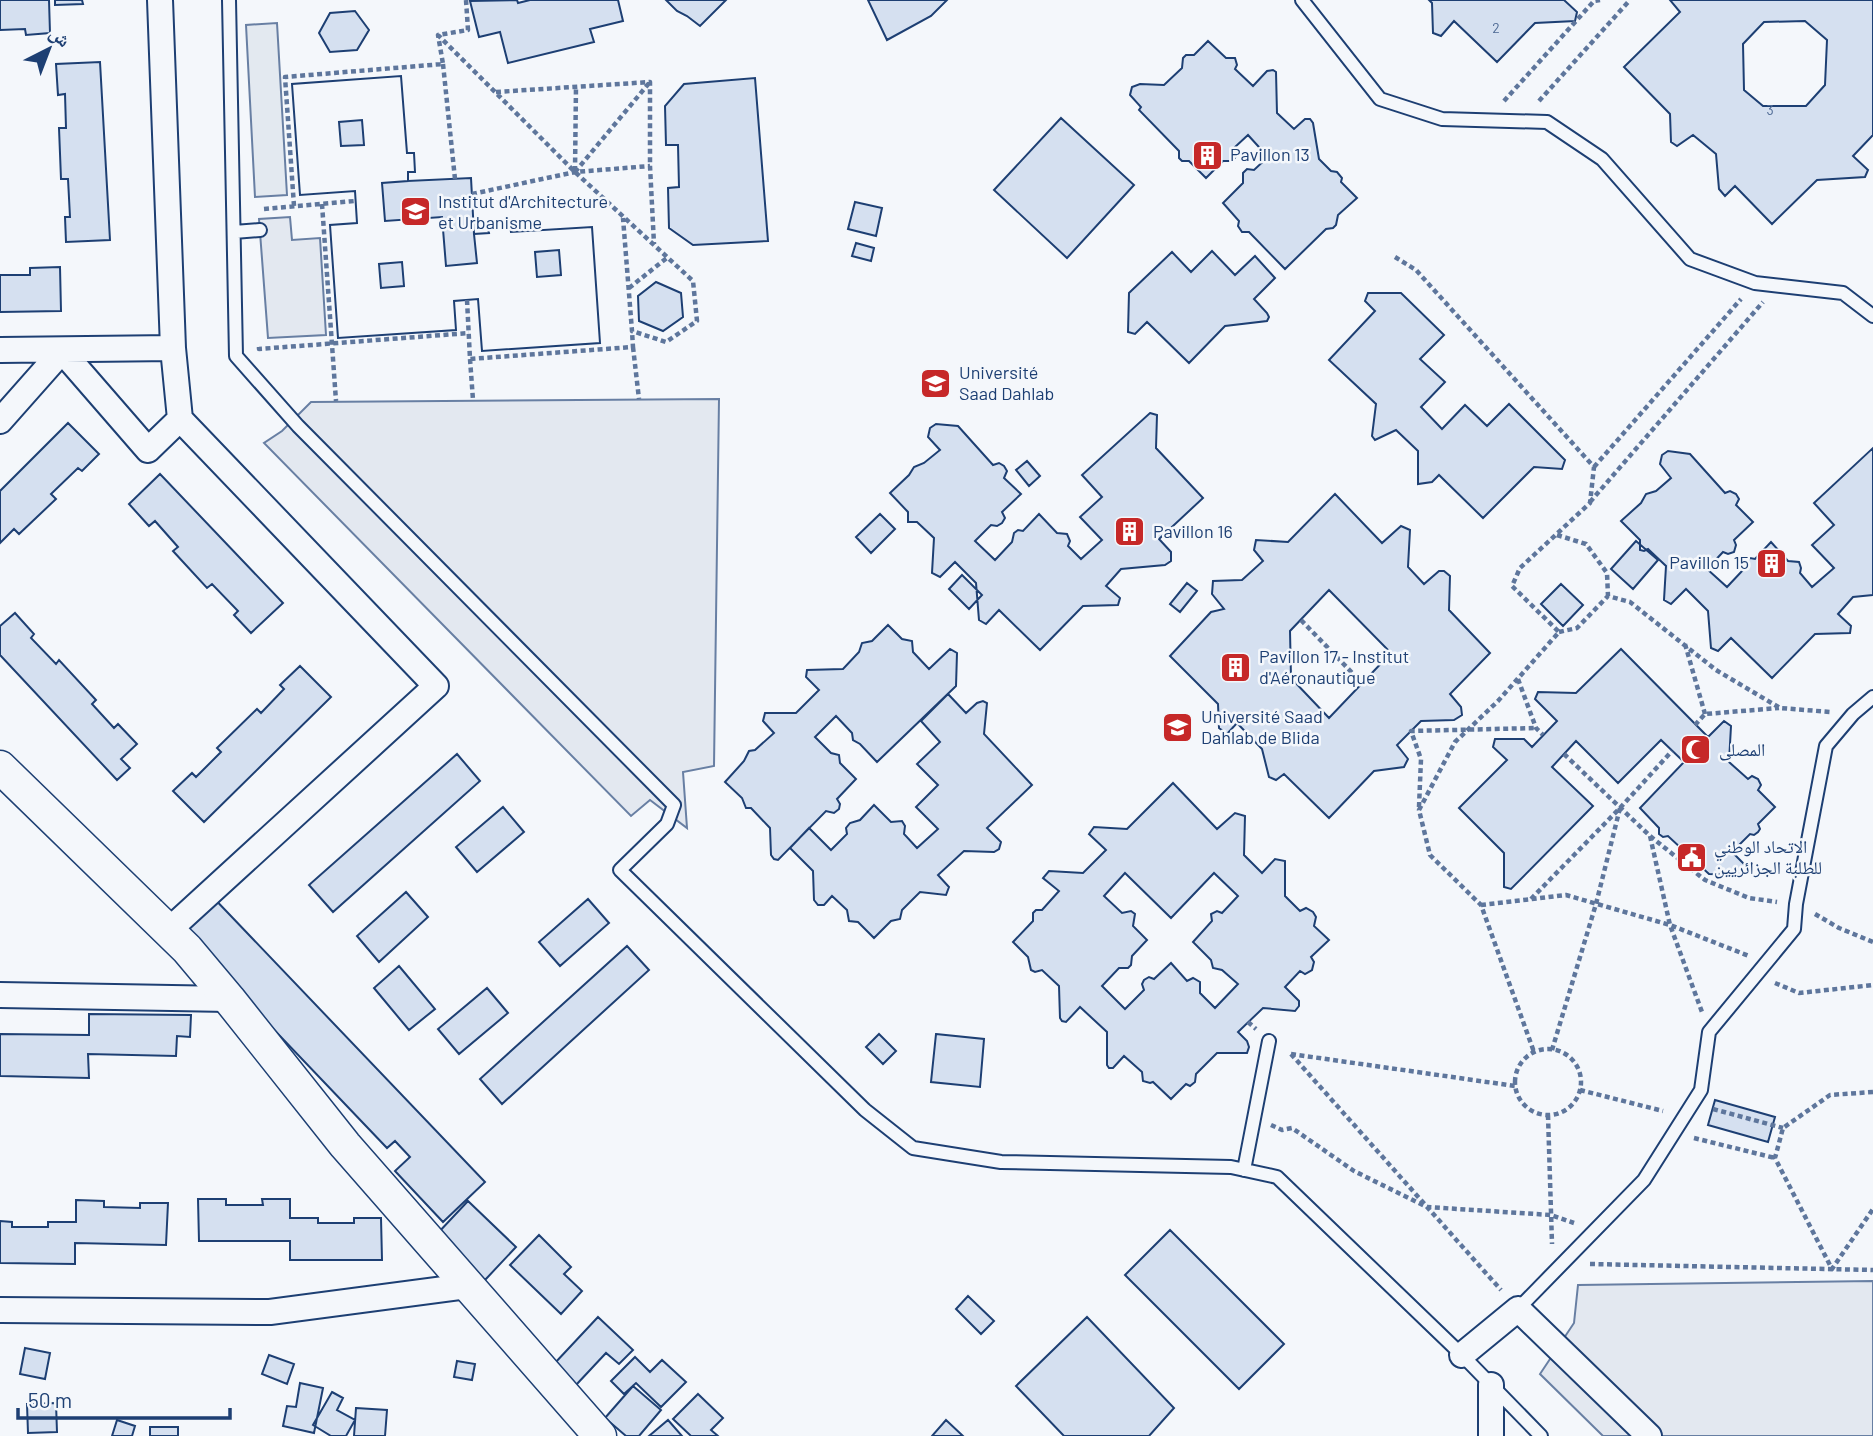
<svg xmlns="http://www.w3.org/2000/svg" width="1873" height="1436" font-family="Barlow,'Noto Naskh Arabic',sans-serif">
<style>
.green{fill:#e3e9f0;stroke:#687fa3;stroke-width:2}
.parking{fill:#e3e8f0;stroke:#687fa3;stroke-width:2}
.building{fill:#d5e0f0;stroke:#1d3f73;stroke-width:2;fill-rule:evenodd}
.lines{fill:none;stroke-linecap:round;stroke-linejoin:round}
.service-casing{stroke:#1d3f73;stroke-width:16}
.minor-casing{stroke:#1d3f73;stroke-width:28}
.tertiary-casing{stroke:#1d3f73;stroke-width:35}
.path{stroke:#5e769c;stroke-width:4.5;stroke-dasharray:5 3.5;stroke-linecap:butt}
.service{stroke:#f4f7fb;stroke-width:12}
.minor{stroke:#f4f7fb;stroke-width:24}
.tertiary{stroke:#f4f7fb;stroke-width:32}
.labels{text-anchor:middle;stroke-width:5;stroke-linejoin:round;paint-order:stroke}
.number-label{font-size:14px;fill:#4b6792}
.poi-label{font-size:18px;fill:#1d3f73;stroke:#f4f7fb;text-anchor:start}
</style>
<rect width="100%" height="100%" fill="#f4f7fb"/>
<path class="green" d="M277 23 287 195 255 197 246 25Z"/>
<path class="parking" d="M290 217 292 240 320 238 326 335 268 338 259 219Z
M719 399 714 766 683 772 687 828 650 800 631 816 264 443 282 431 311 402Z
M1873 1281V1436H1603L1540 1374 1574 1323 1578 1285Z"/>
<path class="building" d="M0 0H49L50 33 26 35 25 29 0 30Z
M55 0H82L83 4 55 5Z
M517 0 518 3 530 0H618L623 21 590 29 594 42 508 63 500 32 479 37 470 1Z
M666 0H726L700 26 687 16 677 11Z
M868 0H947L931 16 887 40Z
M1429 0H1564L1577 12 1575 21 1535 23 1497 62 1454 21 1441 36 1433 33 1432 3Z
M1670 0H1873V135L1853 156 1868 170 1865 177 1817 180 1772 224 1735 186 1725 196 1719 189 1716 154 1693 135 1677 146 1671 142 1670 114 1624 67 1680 12ZM1805 21 1827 40 1825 85 1806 106H1763L1744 90 1743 44 1764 22Z
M355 11 369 30 357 50 330 52 319 33 330 13Z
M1208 41 1226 58H1235L1237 65 1235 69 1253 86 1267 71 1273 70 1276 72 1277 113 1294 129 1305 119H1310L1313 123 1319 159 1331 171 1337 172 1342 178 1341 182 1357 198 1338 215 1336 225 1333 228 1326 229 1285 269 1249 232H1242L1238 226 1239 221 1223 203 1243 183V173L1247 169 1254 170 1268 157 1248 135 1235 147 1237 153 1235 158 1230 161H1223L1206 178 1189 161H1182L1179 158V151L1139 110 1141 107 1130 95 1132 87 1140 84 1164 85 1182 68 1183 58 1186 55H1194Z
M100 62 110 240 66 242 65 217H70L68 179H61L59 128H66L65 94 58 95 56 64Z
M401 76 407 153H414L415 172H408V181L471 178 474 234 489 233 488 228 510 226 511 232 592 227 600 343 482 351 478 299 454 301 456 330 338 338 330 225 357 223 355 191 300 195 292 84ZM362 120 364 145 341 146 339 122ZM559 250 561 275 537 277 535 252ZM402 262 404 286 381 288 379 264Z
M401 76 407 153H414L415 172H408V181L382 183 385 221 442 217 446 266 477 263 474 234 489 233 488 228 510 226 511 232 592 227 600 343 482 351 478 299 454 301 456 330 338 338 330 225 357 223 355 191 300 195 292 84Z
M755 78 768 241 693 245 669 228 668 188 679 187 678 145H666L665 106 684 84Z
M1061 118 1134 185 1067 258 994 190Z
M855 202 882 208 876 236 848 229Z
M856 243 874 248 871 261 852 256Z
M1212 251 1235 275 1255 256 1275 278 1254 299 1267 313 1269 317 1267 321 1225 326 1189 363 1147 322 1135 334 1128 332 1129 293 1172 252 1191 272Z
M60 267 61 311 0 312V275H30V268Z
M656 282 681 293 683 317 663 331 639 321 638 296Z
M1368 293H1401L1444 335 1420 359 1445 382 1421 407 1442 429 1465 405 1487 426 1509 404 1565 460 1562 469 1534 467 1483 518 1439 475 1432 482 1418 484V451L1396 430 1375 440 1372 436 1376 404 1329 360 1375 311 1365 301Z
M1150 413 1157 415 1156 448 1203 498 1159 539 1171 552V561L1165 565 1121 569 1106 586 1120 598 1118 605 1083 606 1040 650 999 610 986 624 979 620 976 583 955 562 940 577 932 573 934 538 917 522H908V512L890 493 909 475 914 467 924 463 940 450 928 437 930 428 936 424 958 426 993 465 999 463 1004 466 1007 471 1004 478 1021 494 1002 512 1005 518 1002 523 997 526 991 525 975 541 995 560 1012 542 1014 533 1018 530 1023 531 1039 514 1057 533 1067 534 1070 541 1068 546 1081 559 1102 540 1080 517 1102 497 1082 475Z
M68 423 99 454 82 471 78 468 51 494 56 499 19 534 14 529 0 543V491Z
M1873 448V595L1853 597 1838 614 1851 626 1850 633 1815 634 1772 678 1731 638 1718 651 1711 648 1708 611 1686 589 1671 604 1664 600 1666 566 1648 549 1644 551 1640 550V540L1621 521 1641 503 1646 494 1656 491 1671 478 1660 464 1662 455 1668 451 1690 454 1725 493 1730 491 1736 494 1739 499 1736 505 1753 522 1734 540 1736 545 1734 552 1728 554 1723 552 1707 569 1727 587 1743 570 1745 561 1750 558 1755 559 1771 542 1788 561 1799 562 1801 568 1800 573 1812 587 1834 568 1812 545 1834 525 1814 503Z
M1027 461 1040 476 1029 486 1016 470Z
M160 474 283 603 251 633 234 615 238 611 212 584 207 588 173 551 178 547 155 521 149 526 129 504Z
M1335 494 1382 543 1401 526 1410 530 1408 567 1424 584 1439 571H1444L1450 576 1449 610 1490 653 1450 694 1461 707 1462 715 1454 720 1421 721 1397 745 1408 759 1404 767 1374 771 1329 818 1284 774 1276 780 1269 777 1262 749 1237 723 1227 734 1219 728 1218 704 1170 656 1211 612 1224 609 1212 594 1213 581 1242 580 1263 561 1254 550 1256 540 1288 542ZM1329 590 1391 653 1329 718 1291 678 1290 631Z
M880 514 895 529 871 553 856 537Z
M1636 541 1658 560 1633 589 1611 569Z
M962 575 982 595 969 609 949 589Z
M1187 583 1197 591 1180 612 1170 604Z
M1561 584 1583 605 1563 626 1541 604Z
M15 613 34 634 31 638 56 664 59 660 96 700 92 704 114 728 118 724 137 744 121 759 130 768 117 780 0 655V626Z
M888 625 902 639 912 641 913 652 929 669 950 649 957 653 956 686 877 762 860 744 853 740 852 733 836 716 815 737 831 753 839 755 840 763 856 779 837 799 840 804 839 809 834 813 826 811 778 860 774 859 771 855 770 828 751 808H746L742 798 725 782 744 761 749 751 755 750 774 733 763 721 765 713H796L819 690 806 677 807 670 843 669 859 652 862 643 872 641Z
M1621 649 1708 737 1724 721 1731 726 1729 762 1748 779 1752 776 1758 779 1761 785 1758 790 1775 807 1758 824 1760 829 1758 832 1754 835 1750 834 1732 852 1745 865 1746 870 1742 875 1709 874 1668 836 1663 837 1659 834V828L1640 808 1684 762 1661 740 1618 783 1576 741 1552 767 1593 806 1511 889 1504 887V853L1459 808 1507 760 1493 747 1495 739H1524L1532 747 1557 721 1535 699 1538 692 1576 693Z
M300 666 331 697 204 822 173 791 192 773 196 777 221 752 217 748 257 709 261 713 284 689 280 685Z
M948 694 966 713 977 703 983 701 987 703 984 734 1032 785 987 828 1001 842 999 849 994 852 964 851 938 875 949 887 946 895 920 892 902 910 900 919 891 921 874 938 858 922 849 921 847 910 832 896 824 905H818L814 900 813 871 790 848 809 828 831 850 847 834 846 828 850 823 860 820 874 805 891 822 902 821 905 826 904 834 917 848 938 829 916 807 938 785 917 764 940 742 921 721Z
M457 754 480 781 333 912 309 885Z
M1173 783 1217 829 1235 813 1245 816 1244 855 1262 873 1275 859 1285 861V896L1300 911 1306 908 1313 912 1316 917 1314 926 1329 940 1311 957 1314 962 1312 970 1305 974 1300 971 1285 987 1299 1001V1006L1295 1011 1263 1008 1238 1032 1247 1041 1249 1047 1247 1053H1217L1196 1074 1195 1082 1190 1086 1186 1084 1171 1099 1153 1082 1150 1083 1143 1081 1142 1072 1124 1056 1113 1068H1109L1107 1065V1032L1080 1007 1066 1022 1062 1021 1060 1018 1059 986 1042 970 1035 972 1031 970 1028 957 1013 942 1033 921V913L1036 910H1042L1059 891 1043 878 1049 871 1083 873 1106 850 1089 834 1094 827 1127 829ZM1125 873 1171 918 1214 873 1238 896 1222 913 1217 911 1211 914 1212 921 1193 942 1211 960 1213 968 1222 970 1238 984 1215 1008 1200 993V982L1193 978 1187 981 1171 963 1154 979 1149 977 1144 980 1142 984 1144 990 1125 1009 1102 986 1119 968H1128L1131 965 1132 956 1147 940 1133 926 1135 914 1131 911 1122 913 1104 896Z
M503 807 524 832 477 872 456 847Z
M208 892 485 1182 443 1222 395 1171 410 1157 395 1141 387 1148 174 925Z
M406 892 428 917 379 962 357 936Z
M588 899 609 923 560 966 539 942Z
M627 946 649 970 502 1104 480 1079Z
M399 966 435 1009 409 1030 374 988Z
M487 988 508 1013 459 1054 438 1029Z
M89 1014 191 1015 190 1037 177 1036 176 1056 88 1054 89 1078 0 1076V1034L89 1035Z
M879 1034 896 1051 883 1064 866 1047Z
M936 1034 984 1039 980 1087 931 1082Z
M1715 1100 1775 1117 1768 1142 1708 1125Z
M198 1199H226V1205H263L262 1199H290V1218H318V1223H354V1218H381L382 1260H290V1241H199Z
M76 1200 104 1201V1207L140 1208V1203H168L166 1245 75 1243V1264L0 1263V1221L12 1222V1227H48V1222H76Z
M468 1201 516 1247 485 1280 437 1234Z
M1170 1230 1284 1344 1239 1389 1125 1275Z
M539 1235 571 1267 564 1274 582 1291 561 1314 510 1265Z
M968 1296 994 1321 981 1334 956 1309Z
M598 1317 633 1350 619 1364 606 1353 576 1385 554 1364Z
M1087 1317 1174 1408 1149 1436H1064L1016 1386Z
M25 1348 50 1353 45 1379 20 1374Z
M269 1355 294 1364 287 1384 262 1374Z
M635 1357 650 1372 662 1360 686 1382 661 1407 636 1383 624 1394 611 1381Z
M457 1361 475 1364 472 1380 454 1377Z
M300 1383 323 1388 314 1433 283 1426 287 1406 296 1407Z
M633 1386 661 1410 639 1436H626L605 1418Z
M332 1392 343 1398 337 1410 355 1420 346 1436H331L313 1425Z
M698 1394 723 1418 711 1430 718 1436H691L673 1419Z
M56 1403 57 1432 28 1433 27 1404Z
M356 1408 387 1410 385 1436H354Z
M117 1420 135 1426 132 1436H112Z
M668 1420 682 1436H649Z
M946 1420 963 1436H932Z
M150 1427H178V1436H150Z"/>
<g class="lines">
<defs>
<path id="service" d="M229 0 236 356 298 426 674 805 667 824 620 870 865 1110 913 1148 1001 1162 1231 1167 1277 1177 1462 1355 1541 1436
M1302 0 1380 99 1442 119 1547 122 1602 159 1690 259 1755 283 1843 293 1873 316
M234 232 260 230
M1244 1170 1269 1041
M1518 1309 1644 1180 1701 1090 1709 1032 1794 929 1796 904 1826 746 1853 714 1873 697"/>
<path id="minor" d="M160 0 173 348
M0 350 173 348 180 419 436 686 168 931
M0 421 62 351 148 450 180 419
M0 995 229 999
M0 1310 270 1312 467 1286
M1462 1355 1518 1309 1649 1436
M1491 1436V1385"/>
<path id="tertiary" d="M0 767 187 949 229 999 345 1145 600 1436"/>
</defs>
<use href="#service" class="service-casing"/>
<use href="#minor" class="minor-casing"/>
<use href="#tertiary" class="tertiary-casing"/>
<path class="path" d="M466 0 468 30 438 35 575 172 693 281 697 321 666 342 632 331 623 218
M443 64 455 179
M496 92 650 82V166L654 244
M1504 101 1594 1 1600 0
M1539 101 1630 0
M575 171 576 86
M575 172 650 82
M472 194 575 172 650 166
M322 204 336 401
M294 206 285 77 443 64 438 35
M264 209 355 201
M1395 257 1416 270 1594 467 1590 503 1520 568 1512 586 1559 632 1498 701 1455 742 1419 810 1430 855 1481 905 1534 1052
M629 288 668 257
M467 300 470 359 633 347 632 331
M259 347V349L469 333
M633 347 639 399
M470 359 473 400
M1594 467 1741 299
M1590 502 1763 302
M1557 535 1586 544 1607 573 1608 596
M1301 620 1362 683
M1559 632 1577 628 1608 596 1630 602 1716 670 1780 708 1830 712
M1685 644 1705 714
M1518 679 1536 728 1543 735
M1695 725 1705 714 1779 708
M1564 754 1650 836 1705 880 1749 898 1777 902
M1419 807 1421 759 1411 731 1536 728
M1620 808 1672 751
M1650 836 1670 925 1702 1012
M1531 899 1620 808 1596 904 1552 1050
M1481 905 1566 895 1670 925 1749 956
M1815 914 1839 928 1873 942
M1775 983 1799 993 1873 985
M1248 1022 1256 1029
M1515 1082a33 33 0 1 1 66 0a33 33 0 1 1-66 0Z
M1291 1054 1501 1290
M1291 1054 1515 1086
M1580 1090 1663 1111
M1873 1092 1830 1095 1783 1128 1775 1158 1832 1269 1873 1209
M1713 1109 1783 1128
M1548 1115 1552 1244
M1271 1125 1282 1130 1292 1128 1354 1171 1427 1207 1551 1215 1574 1223
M1694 1138 1775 1158
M1590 1264 1873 1270"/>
<use href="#service" class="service"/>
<use href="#minor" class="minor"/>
<use href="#tertiary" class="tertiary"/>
</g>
<defs>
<symbol id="building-square" viewBox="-11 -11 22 22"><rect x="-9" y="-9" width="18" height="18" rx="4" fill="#c62828" stroke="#f4f7fb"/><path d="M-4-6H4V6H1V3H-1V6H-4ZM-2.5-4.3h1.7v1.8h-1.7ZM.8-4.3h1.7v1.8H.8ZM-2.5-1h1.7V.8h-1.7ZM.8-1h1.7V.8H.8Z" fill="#fff"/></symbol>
<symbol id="university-square" viewBox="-11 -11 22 22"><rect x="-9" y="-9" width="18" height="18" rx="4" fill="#c62828" stroke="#f4f7fb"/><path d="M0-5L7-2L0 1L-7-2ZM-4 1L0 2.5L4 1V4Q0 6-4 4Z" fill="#fff"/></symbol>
<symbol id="mosque-square" viewBox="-11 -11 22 22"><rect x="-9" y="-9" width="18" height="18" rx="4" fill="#c62828" stroke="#f4f7fb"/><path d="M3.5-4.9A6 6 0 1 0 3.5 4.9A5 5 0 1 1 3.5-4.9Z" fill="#fff"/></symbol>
<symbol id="civic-square" viewBox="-11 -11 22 22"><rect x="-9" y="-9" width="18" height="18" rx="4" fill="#c62828" stroke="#f4f7fb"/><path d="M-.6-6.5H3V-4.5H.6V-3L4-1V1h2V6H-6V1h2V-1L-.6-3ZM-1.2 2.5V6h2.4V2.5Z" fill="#fff"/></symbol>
</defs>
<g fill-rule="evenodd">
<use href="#building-square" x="1190" y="138" width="35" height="35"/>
<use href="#university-square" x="398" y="194" width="35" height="35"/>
<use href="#university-square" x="918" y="366" width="35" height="35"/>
<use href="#building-square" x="1112" y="514" width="35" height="35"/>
<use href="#building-square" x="1754" y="546" width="35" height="35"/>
<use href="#building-square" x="1218" y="650" width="35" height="35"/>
<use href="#university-square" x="1160" y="710" width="35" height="35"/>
<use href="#mosque-square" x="1678" y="732" width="35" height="35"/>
<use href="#civic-square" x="1674" y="840" width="35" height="35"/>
</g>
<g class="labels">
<g class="number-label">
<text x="1496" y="33">2</text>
<text x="1770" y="115">3</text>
</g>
<g class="poi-label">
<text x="1230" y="161">Pavillon 13</text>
<text x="438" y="208">Institut d'Architecture<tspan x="438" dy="21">et Urbanisme</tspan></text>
<text x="959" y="379">Université<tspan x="959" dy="21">Saad Dahlab</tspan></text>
<text x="1153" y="538">Pavillon 16</text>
<text x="1749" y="569" text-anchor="end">Pavillon 15</text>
<text x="1259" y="663">Pavillon 17 - Institut<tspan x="1259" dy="21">d'Aéronautique</tspan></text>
<text x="1201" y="723">Université Saad<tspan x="1201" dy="21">Dahlab de Blida</tspan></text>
<text x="1719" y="756">المصلى</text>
<text x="1714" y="853">الاتحاد الوطني<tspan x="1714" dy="21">للطلبة الجزائريين</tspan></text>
</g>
</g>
<g transform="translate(49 49) rotate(42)" stroke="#f4f7fb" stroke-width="5" paint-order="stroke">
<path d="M0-5L12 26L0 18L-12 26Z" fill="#1d3f73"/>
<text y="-10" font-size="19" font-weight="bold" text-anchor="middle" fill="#1d3f73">ش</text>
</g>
<path d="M18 1408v10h212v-10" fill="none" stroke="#1d3f73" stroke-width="3.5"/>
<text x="28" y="1408" font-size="21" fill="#1d3f73" stroke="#f4f7fb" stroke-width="5" paint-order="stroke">50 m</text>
</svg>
